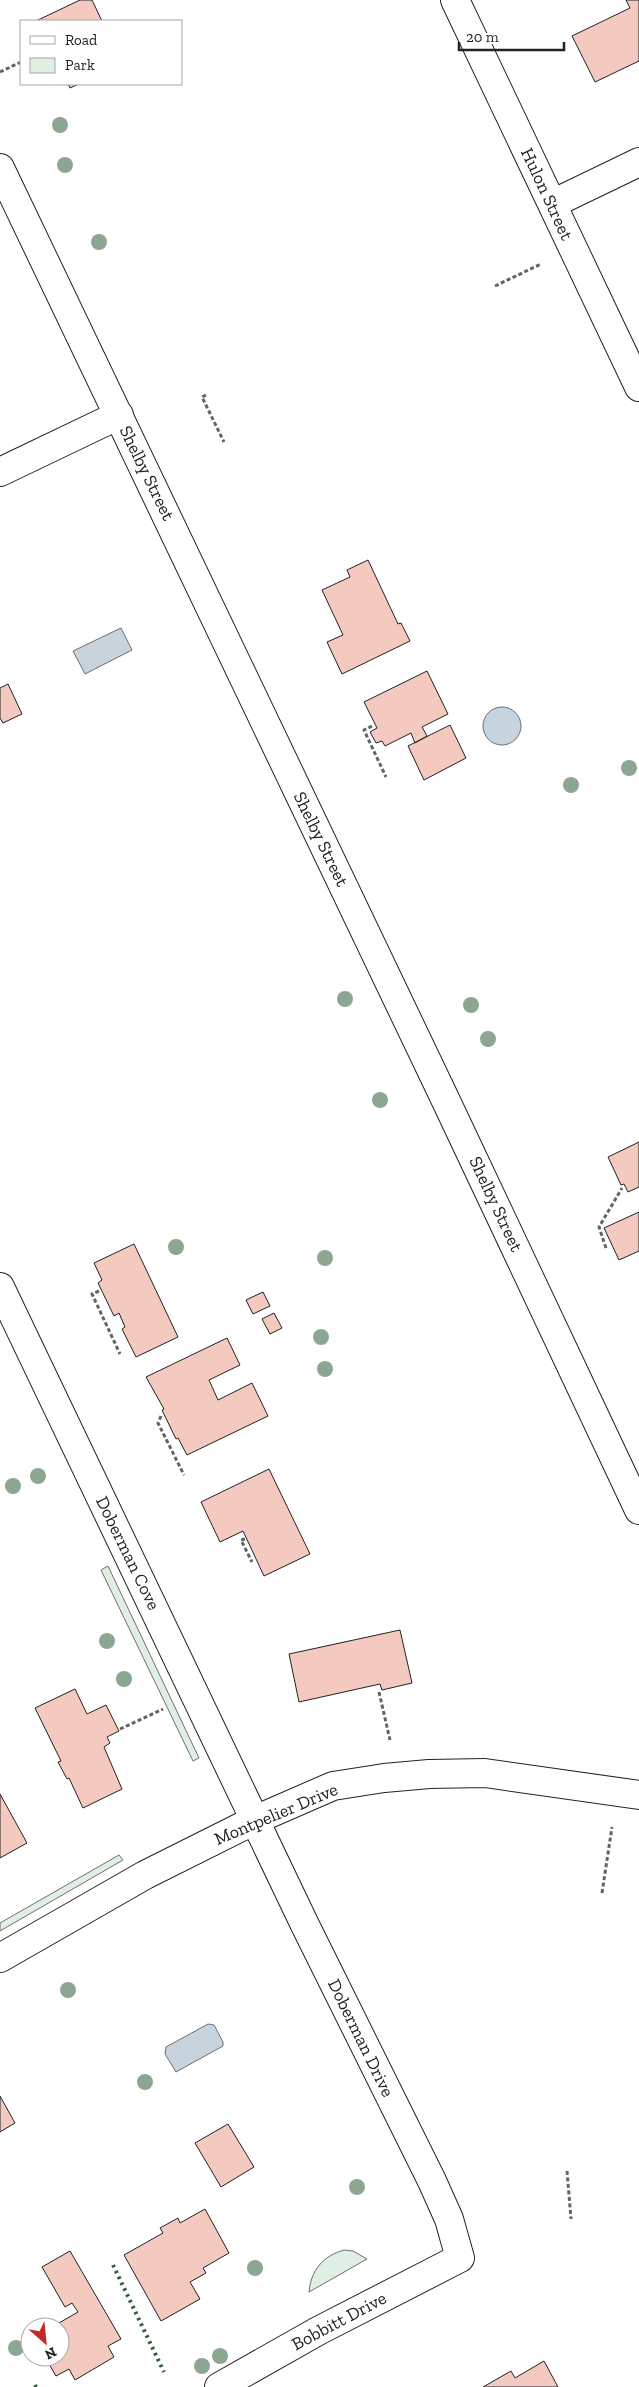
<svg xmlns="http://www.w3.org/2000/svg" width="639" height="2387" font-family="'Zilla Slab',serif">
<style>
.green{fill:#e0efe3;stroke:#6f6f6f}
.water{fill:#c7d3dd;stroke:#6f6f6f}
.building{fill:#f3c9c0;stroke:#222}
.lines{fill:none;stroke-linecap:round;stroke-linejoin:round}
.street-casing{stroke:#222;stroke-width:30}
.path{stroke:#646464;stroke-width:3;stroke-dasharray:4 2.5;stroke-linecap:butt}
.street{stroke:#fff;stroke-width:28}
.hedge{stroke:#2f5e38;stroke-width:4;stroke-dasharray:2.5 4;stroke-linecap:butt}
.tree{fill:#8da692}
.labels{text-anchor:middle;stroke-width:4;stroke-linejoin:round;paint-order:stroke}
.street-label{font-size:18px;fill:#222;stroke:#fff}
</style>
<rect width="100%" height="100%" fill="#fff"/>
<path class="green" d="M108 1566 199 1758 193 1761 101 1570Z
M119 1855 123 1860 0 1931V1923Z
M344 2250 353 2251 367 2259 309 2292C311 2270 323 2256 344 2250Z"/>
<path class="water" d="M121 628 132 650 85 674 73 651Z
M483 726a19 19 0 1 1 38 0a19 19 0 1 1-38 0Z
M208 2024 214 2025 223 2042V2046L176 2072 165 2054 166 2047Z"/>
<path class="building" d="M80 0H92L102 21H36Z
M626 0H639V61L595 82 572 36 630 8Z
M68 84H79L70 88Z
M368 560 398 624 401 623 410 641 342 674 327 642 343 635 322 590 350 577 347 570Z
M427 671 448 714 422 727 427 736 415 743 411 733 385 746 382 741 376 743 370 732 377 728 364 702Z
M8 684 22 714 3 723 0 718V688Z
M450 725 466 758 424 780 408 746Z
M639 1142V1187L628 1192 624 1184 621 1185 608 1157Z
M639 1212V1251L619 1260 604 1228Z
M134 1244 178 1337 136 1357 122 1329 125 1327 119 1313 114 1316 98 1283 102 1280 94 1263Z
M263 1292 270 1306 253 1314 246 1300Z
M274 1313 282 1328 270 1334 262 1319Z
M227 1338 240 1365 209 1380 218 1400 252 1383 268 1416 187 1455 178 1438 176 1439 162 1410 164 1409 146 1377Z
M269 1469 310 1554 264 1576 243 1531 220 1542 201 1502Z
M400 1630 412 1683 382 1690 380 1684 299 1702 289 1654Z
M75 1689 87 1714 106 1705 119 1731 107 1737 110 1743 104 1747 122 1789 83 1808 69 1778 67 1779 58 1762 61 1761 35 1708Z
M0 1794 27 1843 0 1858Z
M0 2096 15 2123 0 2132Z
M228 2124 254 2167 221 2187 195 2143Z
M205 2209 229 2253 203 2268 206 2273 190 2282 200 2299 161 2321 124 2255 163 2233 160 2228 178 2218 180 2223Z
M70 2251 121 2339 108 2346 114 2357 75 2380 69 2369 56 2376 45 2357H60V2327H52L78 2312 72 2303 65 2307 42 2267Z
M544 2361 558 2387H483L511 2371 515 2378Z"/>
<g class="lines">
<defs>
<path id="street" d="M455 0 639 387
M0 168 447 1103 639 1510
M552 204 639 162
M0 472 119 415
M0 1287 304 1923 432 2181 449 2219 460 2258 318 2331 219 2387
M0 1958 145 1875 255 1820 333 1786 384 1778 429 1774 485 1773 639 1795"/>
</defs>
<use href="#street" class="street-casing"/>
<path class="path" d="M0 72 21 62
M495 286 541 264
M206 395 202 397 224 442
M372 726 364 730 386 777
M606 1248 599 1227 622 1188
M99 1291 92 1294 120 1354
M161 1416 158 1423 184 1475
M245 1539 241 1540 252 1562
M379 1692 390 1740
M120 1729 163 1709
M602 1893 612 1827
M567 2171 571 2219"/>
<use href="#street" class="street"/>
<path class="hedge" d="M113 2265 164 2372
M35 2385 36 2387"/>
</g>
<g class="tree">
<circle cx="60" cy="125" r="8"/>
<circle cx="65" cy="165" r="8"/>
<circle cx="99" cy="242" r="8"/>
<circle cx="629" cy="768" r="8"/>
<circle cx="571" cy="785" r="8"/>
<circle cx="345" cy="999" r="8"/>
<circle cx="471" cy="1005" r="8"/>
<circle cx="488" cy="1039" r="8"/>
<circle cx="380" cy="1100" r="8"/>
<circle cx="176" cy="1247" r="8"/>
<circle cx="325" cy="1258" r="8"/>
<circle cx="321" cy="1337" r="8"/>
<circle cx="325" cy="1369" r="8"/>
<circle cx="38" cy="1476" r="8"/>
<circle cx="13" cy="1486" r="8"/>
<circle cx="107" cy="1641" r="8"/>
<circle cx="124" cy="1679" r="8"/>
<circle cx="68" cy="1990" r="8"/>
<circle cx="145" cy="2082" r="8"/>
<circle cx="357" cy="2187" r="8"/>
<circle cx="255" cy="2268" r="8"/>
<circle cx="16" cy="2348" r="8"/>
<circle cx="220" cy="2356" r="8"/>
<circle cx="202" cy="2366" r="8"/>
</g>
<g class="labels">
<g class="street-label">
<text transform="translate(547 194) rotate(65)" y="6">Hulon Street</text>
<text transform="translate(147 473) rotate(64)" y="6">Shelby Street</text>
<text transform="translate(321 839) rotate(64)" y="6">Shelby Street</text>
<text transform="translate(496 1204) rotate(65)" y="6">Shelby Street</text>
<text transform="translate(128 1553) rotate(64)" y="6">Doberman Cove</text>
<text transform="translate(276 1814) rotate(-23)" y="6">Montpelier Drive</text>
<text transform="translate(361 2038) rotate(64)" y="6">Doberman Drive</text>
<text transform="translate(339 2321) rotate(-28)" y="6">Bobbitt Drive</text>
</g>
</g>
<rect x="20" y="20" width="162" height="65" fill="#ffffff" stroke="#a7a7a7"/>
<rect x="30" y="36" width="25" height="8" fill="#ffffff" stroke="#a7a7a7"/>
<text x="65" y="45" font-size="15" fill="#222222">Road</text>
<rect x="30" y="58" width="25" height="15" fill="#e0efe3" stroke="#a7a7a7"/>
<text x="65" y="70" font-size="15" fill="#222222">Park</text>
<g transform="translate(45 2342) rotate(153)"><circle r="24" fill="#ffffff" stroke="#a7a7a7"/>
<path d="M0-4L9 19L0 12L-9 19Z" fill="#c62828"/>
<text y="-8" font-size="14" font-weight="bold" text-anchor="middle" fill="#222222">N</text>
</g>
<path d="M459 42v8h105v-8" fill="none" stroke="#222222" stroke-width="2.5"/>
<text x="466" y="42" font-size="15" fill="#222222" stroke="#ffffff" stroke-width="4" paint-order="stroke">20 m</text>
</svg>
